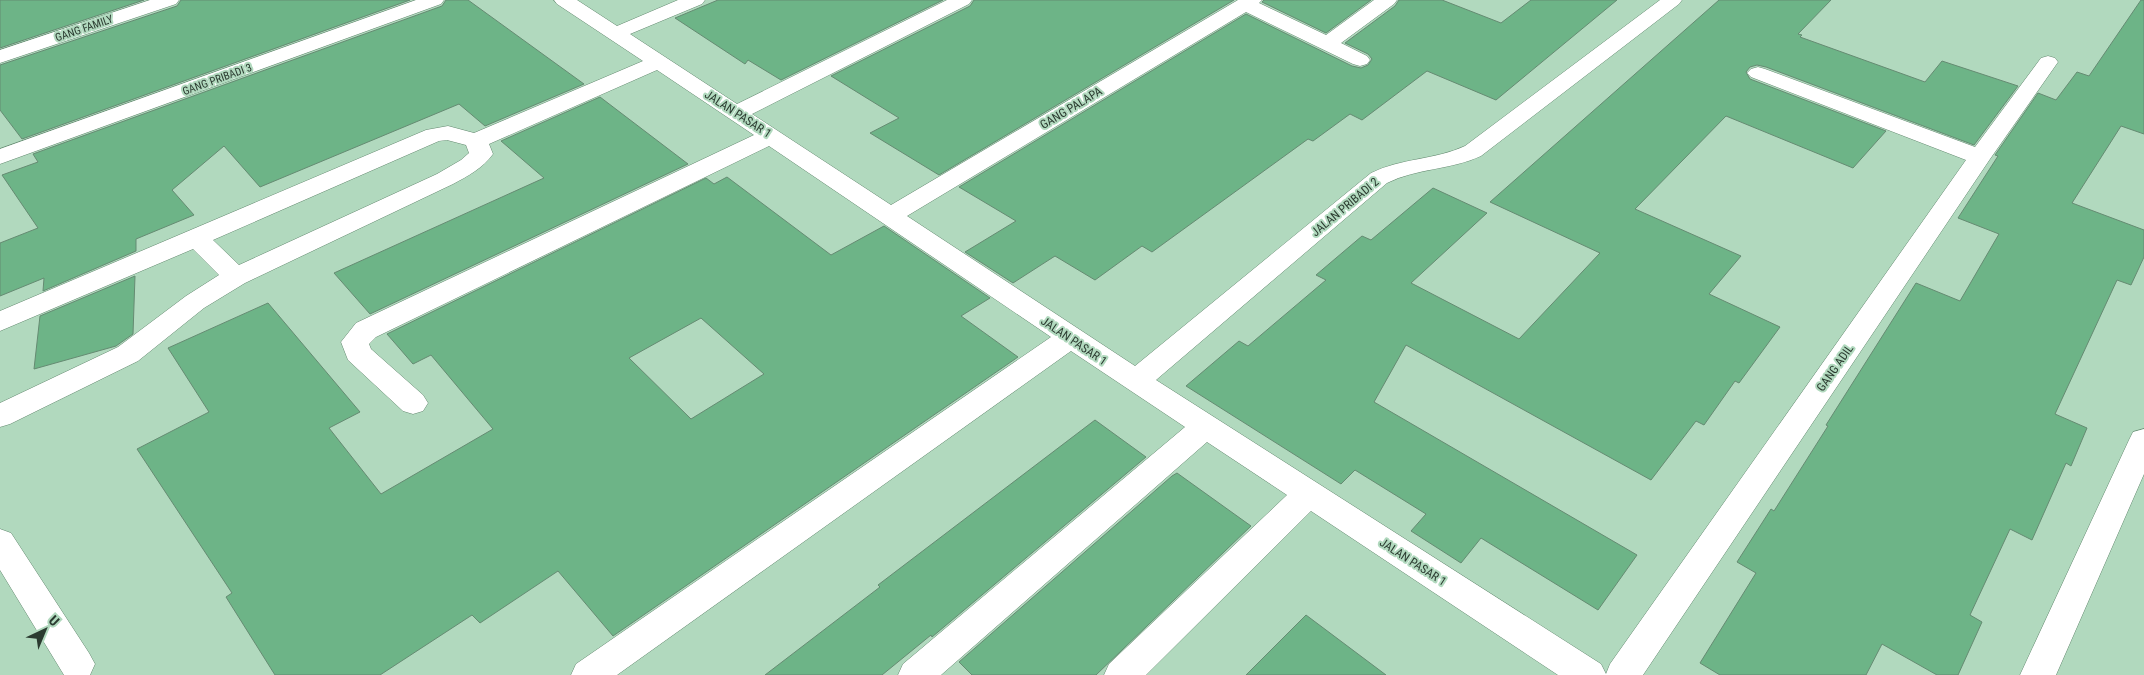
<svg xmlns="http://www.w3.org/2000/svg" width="2144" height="675" font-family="'Roboto Condensed',sans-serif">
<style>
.building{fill:#6db487;stroke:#658b72;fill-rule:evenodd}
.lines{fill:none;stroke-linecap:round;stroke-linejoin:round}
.street-casing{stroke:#63886f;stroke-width:1}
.street{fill:#fff;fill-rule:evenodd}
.labels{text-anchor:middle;stroke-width:4;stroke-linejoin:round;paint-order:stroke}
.far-street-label{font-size:11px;fill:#2b3b30;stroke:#b1d9be}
.street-label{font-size:12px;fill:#2b3b30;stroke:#b1d9be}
</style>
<rect width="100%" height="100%" fill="#b1d9be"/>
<path class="building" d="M0 0H144L0 48Z
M181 0H410L22 139 0 110V65L177 6Z
M446 0H468L584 84 485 126 459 104 260 187 224 146 172 190 194 215 136 239V251L43 291 44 278 0 296V243L38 228 2 175 38 162 33 154 442 6Z
M718 0H943L781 80 748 60 745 64 675 18Z
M974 0H1234L939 175 870 133 899 118 831 76 970 6Z
M1264 0H1371L1326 33 1262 2Z
M1399 0H1442L1501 23 1531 0H1617L1496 100 1427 71 1362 120 1350 114 1313 141 1308 139 1152 252 1142 246 1095 280 1055 256 1013 283 965 252 1016 221 959 187 1246 14 1352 66 1361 68 1368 65 1372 59 1368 54 1345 43 1395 6Z
M1719 0H1831L1798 34 1802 35 1800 37 1925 82 1942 61 2018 86 1974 145 1766 67 1757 65 1750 67 1746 72 1750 79 1886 131 1853 168 1726 116 1635 209 1741 256 1709 294 1780 327 1739 383 1735 381 1704 425 1696 421 1651 480 1406 345 1374 402 1637 555 1598 610 1481 538 1461 563 1411 531 1426 514 1355 470 1341 484 1186 386 1239 341 1248 346 1326 280 1316 275 1362 236 1371 240 1433 188 1487 213 1411 283 1519 339 1600 253 1490 202Z
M2141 0H2144V134L2121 126 2072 203 2144 230V257L2131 285 2117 280 2055 414 2087 428 2071 466 2066 463 2032 540 2010 529 1970 615 1982 622 1958 675H1937L1882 644 1866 675H1720L1700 663 1756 573 1737 562 1771 509 1774 511 1828 426 1826 425 1916 283 1960 301 1999 234 1958 218 1998 156 1995 155 2038 93 2056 100 2077 72 2089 76Z
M600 97 688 164 370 314 334 273 544 178 501 141Z
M727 177 831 255 884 226 990 298 961 316 1018 357 613 636 558 571 480 623 472 615 380 675H275L226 597 232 593 137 449 209 412 168 348 268 303 360 412 329 428 381 494 493 429 431 355 413 364 387 334 706 178 714 184ZM701 318 764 374 691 419 629 358Z
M135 276 133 334 116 346 34 369 40 316Z
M1095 420 1146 457 932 637 931 635 882 675H765L880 587 878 585Z
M1177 473 1251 526 1096 675H972L959 662 1172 476Z
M1306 615 1386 675H1246Z"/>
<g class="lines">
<defs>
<path id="street" d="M150 0H179L176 4 0 63V50Z
M416 0H444L441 4 0 164V149Z
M554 0H577L617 26 678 0H705L702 4 630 34 737 104 947 0H972L969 4 752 114 891 205 1238 0H1262L1259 3 1326 35 1374 0H1397L1394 4 1341 43 1367 56 1370 60 1367 64 1360 66 1353 64 1246 12 907 216 1135 366 1371 173C1401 158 1435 160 1465 146L1660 0H1682L1679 4 1481 156C1451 170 1417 168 1387 183L1156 380 1601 664 1606 674 1610 664 1966 160 1751 77 1747 73 1751 69 1758 67 1765 69 1975 147 2041 58 2048 56 2055 58 2058 62 1990 159 1643 675H1558L1311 511 1146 675H1104L1109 664 1287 495 1207 442 941 675H898L903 664 1185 427 1071 351 617 675H571L576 664 1051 337 769 146 376 337 369 344 371 349 423 395 428 403 423 411 413 414 403 411 348 360 341 342 356 323 754 135 657 70 489 144 493 154C483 168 468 176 453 184L245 283 204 308 138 361 10 424 0 427V403L118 347 186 296 219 275 193 249 0 331V311L426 130 448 126 474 133 643 61 557 4ZM447 140 466 145 469 153 461 160 437 174 239 265 213 240 439 141Z
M2144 429V474L2056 675H2020L2129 440 2133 432Z
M0 529 11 533 89 653 95 664 90 675H64L0 570Z"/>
</defs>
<use href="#street" class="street-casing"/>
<use href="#street" class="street"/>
</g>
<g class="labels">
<g class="far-street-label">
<text transform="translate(84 28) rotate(-19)" y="4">GANG FAMILY</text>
<text transform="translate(217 79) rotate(-20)" y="4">GANG PRIBADI 3</text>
</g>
<g class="street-label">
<text transform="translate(1071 108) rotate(-31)" y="4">GANG PALAPA</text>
<text transform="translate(738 114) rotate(33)" y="4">JALAN PASAR 1</text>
<text transform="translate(1345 207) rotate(-40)" y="4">JALAN PRIBADI 2</text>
<text transform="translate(1074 341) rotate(34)" y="4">JALAN PASAR 1</text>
<text transform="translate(1835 368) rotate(-55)" y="4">GANG ADIL</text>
<text transform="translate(1413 562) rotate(33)" y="4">JALAN PASAR 1</text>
</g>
</g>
<g transform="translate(45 630) rotate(44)" stroke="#b1d9be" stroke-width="4" paint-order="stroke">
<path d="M0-4L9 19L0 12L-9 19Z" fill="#2b3b30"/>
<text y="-8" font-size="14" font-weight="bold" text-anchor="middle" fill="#2b3b30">U</text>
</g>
</svg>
